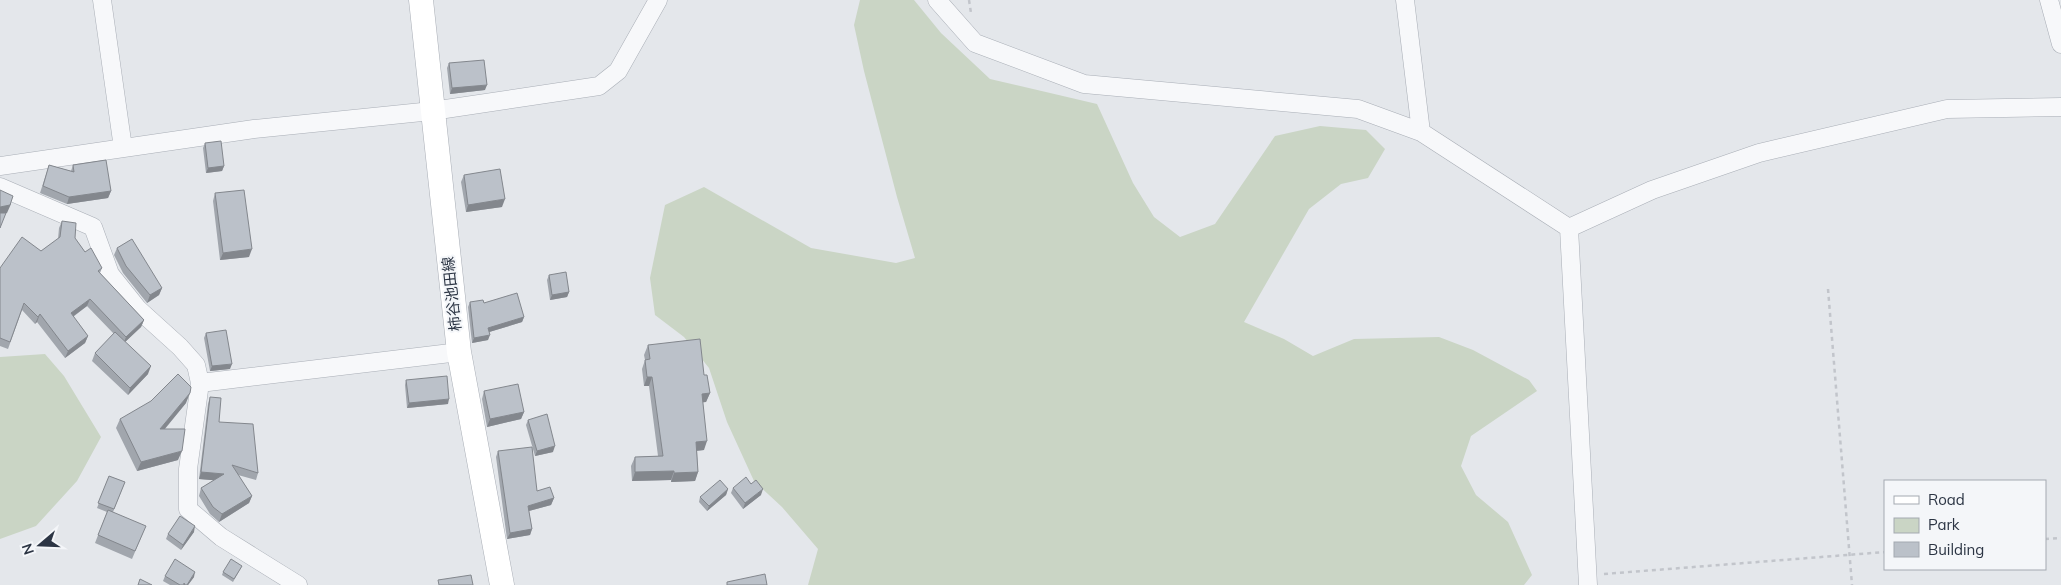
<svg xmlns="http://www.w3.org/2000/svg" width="2061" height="585" font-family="Mulish,'Noto Sans JP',sans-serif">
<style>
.green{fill:#cad5c5}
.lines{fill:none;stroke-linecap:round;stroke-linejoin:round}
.minor-casing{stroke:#a9aeb6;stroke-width:19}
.secondary-casing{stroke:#a9aeb6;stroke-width:25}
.path{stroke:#c2c5cb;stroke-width:2.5;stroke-dasharray:4 4;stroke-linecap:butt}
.minor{stroke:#f7f8fa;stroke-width:18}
.secondary{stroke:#fff;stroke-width:24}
.wall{fill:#a1a6ad}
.shaded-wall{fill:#83878d}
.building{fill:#bbc1c9;stroke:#83878d}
.labels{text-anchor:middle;stroke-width:4;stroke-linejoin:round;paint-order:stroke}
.street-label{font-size:15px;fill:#2c3544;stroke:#f4f6f9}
</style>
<rect width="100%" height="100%" fill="#e4e7eb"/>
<path class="green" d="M860 0H914L941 33 990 79 1097 104 1133 183 1154 217 1180 237 1215 224 1275 136 1320 126 1366 130 1385 149 1368 178 1341 184 1309 209 1244 322 1284 339 1313 356 1354 339 1439 337 1473 350 1529 380 1537 391 1471 436 1461 466 1476 495 1508 522 1532 575 1524 585H808L818 549 782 507 754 481 727 422 709 368 684 337 655 315 650 278 665 205 704 187 811 248 896 263 915 258 897 197 864 71 854 25Z
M45 354 64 376 101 437 77 481 36 526 0 539V357Z"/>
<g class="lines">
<defs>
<path id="minor" d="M102 0 123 148
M937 0 975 43 1084 84 1358 109 1421 132 1569 228
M1405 0 1421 132
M2049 0 2061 44
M0 166 254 129 432 111 599 86 618 71 658 0
M0 187 93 227 110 274 138 309 180 347 196 365 200 383 188 469V509L221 537 298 585
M1569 228 1652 190 1759 153 1947 109 2061 107
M1569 228 1588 585
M200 383 459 352"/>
<path id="secondary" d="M421 0 459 352 502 585"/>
</defs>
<use href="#minor" class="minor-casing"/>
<use href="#secondary" class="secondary-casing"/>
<path class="path" d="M969 0 971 13
M1828 289 1852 585
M2045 539 2061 538
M1604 574 1885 552"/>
<use href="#minor" class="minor"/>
<use href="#secondary" class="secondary"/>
</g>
<path class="wall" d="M449 63 485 90 450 94 447 68Z
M205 143 224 166 222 171 206 173 203 148Z
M49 165 71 171 73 165 111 191 108 198 67 204 40 193Z
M464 175 502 207 466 212 461 182Z
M215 193 249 257 220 260 213 201Z
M62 221 85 252 102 268 100 273 144 320 141 327 125 342 148 374 128 395 92 361 95 353 114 334 87 306 73 317 88 336 85 343 65 358 37 322 35 324 22 310 8 349 0 346V268L41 251 58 239 59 228Z
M117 248 162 288 159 295 147 303 123 273 114 255Z
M549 275 569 292 567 297 550 300 547 280Z
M470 302 484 303 524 317 522 322 489 332 488 340 472 343 468 307Z
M206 333 230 369 210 371 204 338Z
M648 345 704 375 710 393 706 402H703L704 450 697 451 698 472 695 481 671 482V480L632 481 631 466 635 457 658 456 649 386H644L642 369 645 360 644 355Z
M406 380 448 404 407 408 405 385Z
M484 391 524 412 521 419 487 427 482 399Z
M210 397 219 422 258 473 256 480 238 475 252 496 249 503 219 522 210 514 199 496 201 488 214 480 199 479 208 404Z
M186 403 165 429 178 460 137 471 116 428 120 419Z
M528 420 553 452 535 456 526 425Z
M498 451 537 491 554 498 551 505 529 511 532 529 530 535 507 539 496 457Z
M109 476 125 482 113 512 143 533 132 559 95 543 107 512 97 508Z
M733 488 761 495 743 509 731 493Z
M728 489 726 495 707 511 699 502 700 497Z
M194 532 181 550 166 539 168 534Z
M242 566 233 582 222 575 223 572Z
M165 576 194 577 188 585H170L163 581Z"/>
<path class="shaded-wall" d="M487 85 485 90 450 94 452 88Z
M224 166 222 171 206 173 208 168Z
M111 191 108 198 67 204 69 197Z
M505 199 502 207 466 212 468 205Z
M11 204 7 213 0 214V207Z
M252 249 249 257 220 260 223 253Z
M162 288 159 295 147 303 150 295Z
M569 292 567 297 550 300 552 295Z
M90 299 87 306 68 320 71 313Z
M40 314 37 322 35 324 38 317Z
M524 317 522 322 486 333 488 328Z
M144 320 141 327 123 344 126 337Z
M490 335 488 340 472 343 474 338Z
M88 336 85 343 65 358 68 351Z
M232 364 230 369 210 371 212 366Z
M151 366 148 374 128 395 130 388Z
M647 377H652L649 386H644Z
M190 393 186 403 157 438 160 429Z
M710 393 706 402 698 403 702 394Z
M449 399 448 404 407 408 409 403Z
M524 412 521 419 487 427 490 419Z
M707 441 704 450 693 451 696 442Z
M555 446 553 452 535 456 537 451Z
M182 451 178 460 137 471 141 462Z
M674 471 671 480 632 481 635 472Z
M201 472 224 474 222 481 199 479Z
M698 472 695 481 671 482 674 473Z
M728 489 726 495 707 511 709 506Z
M763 489 761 495 743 509 745 503Z
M252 496 249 503 219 522 222 514Z
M554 498 551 505 525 512 528 506Z
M195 526 194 532 181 550 183 545Z
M532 529 530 535 507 539 510 533Z
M195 572 194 577 188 585H187Z"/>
<path class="building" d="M484 60 487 85 452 88 449 63Z
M221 141 224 166 208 168 205 143Z
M106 160 111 191 69 197 43 186 49 165 74 172 73 165Z
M500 169 505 199 468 205 464 175Z
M0 190 13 196 10 205 0 207Z
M244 190 252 249 223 253 215 193Z
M0 213H6L0 228Z
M62 221 76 223 75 238 85 252 91 248 102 268 98 271 144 320 126 337 90 299 71 313 88 336 68 351 40 314 38 317 24 303 10 342 0 338V268L22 237 41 251 60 237Z
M132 239 162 288 150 295 126 266 117 248Z
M566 272 569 292 552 295 549 275Z
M517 293 524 317 488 328 490 335 474 338 470 302 483 300 484 303Z
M226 330 232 364 212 366 206 333Z
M115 332 151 366 130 388 95 353Z
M700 339 704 375H707L710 393 702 394 707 441 696 442 698 472 674 473V471L635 472V457L663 456 652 377H647L645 360 650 359 648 345Z
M178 374 191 387 190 393 160 429H185L182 451 141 462 120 419 151 401Z
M447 376 449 399 409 403 406 380Z
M518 384 524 412 490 419 484 391Z
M210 397 221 398 219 422 253 424 258 473 232 465 252 496 222 514 213 507 201 488 224 474 201 472Z
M547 414 555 446 537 451 528 420Z
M532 447 537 491 550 487 554 498 528 506 532 529 510 533 498 451Z
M109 476 125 482 114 509 98 503Z
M746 477 751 484 756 480 763 489 745 503 733 488Z
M720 480 728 489 709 506 700 497Z
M108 510 146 526 135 551 98 535Z
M180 516 195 526 183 545 168 534Z
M175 559 195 572 187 585H185L184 583V585H180L165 576Z
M231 559 242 566 234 579 223 572Z
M765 574 767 585H727V582Z
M471 575 473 585H439L438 580Z
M140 579 152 585H138Z"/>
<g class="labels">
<g class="street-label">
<text transform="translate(452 294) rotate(-96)" y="5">柿谷池田線</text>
</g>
</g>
<rect x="1884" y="480" width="162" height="90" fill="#f4f6f9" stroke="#a4a9b1"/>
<rect x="1894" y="496" width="25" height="8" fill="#ffffff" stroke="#a4a9b1"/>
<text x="1928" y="505" font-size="15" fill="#2c3544">Road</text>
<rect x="1894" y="518" width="25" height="15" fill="#cad5c5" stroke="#a4a9b1"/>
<text x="1928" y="530" font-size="15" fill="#2c3544">Park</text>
<rect x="1894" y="542" width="25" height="15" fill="#bbc1c9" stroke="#a4a9b1"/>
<text x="1928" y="555" font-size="15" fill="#2c3544">Building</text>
<g transform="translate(40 545) rotate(251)" stroke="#f4f6f9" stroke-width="4" paint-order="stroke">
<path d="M0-4L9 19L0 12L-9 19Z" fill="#2c3544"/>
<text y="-8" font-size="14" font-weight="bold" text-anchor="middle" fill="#2c3544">N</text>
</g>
</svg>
